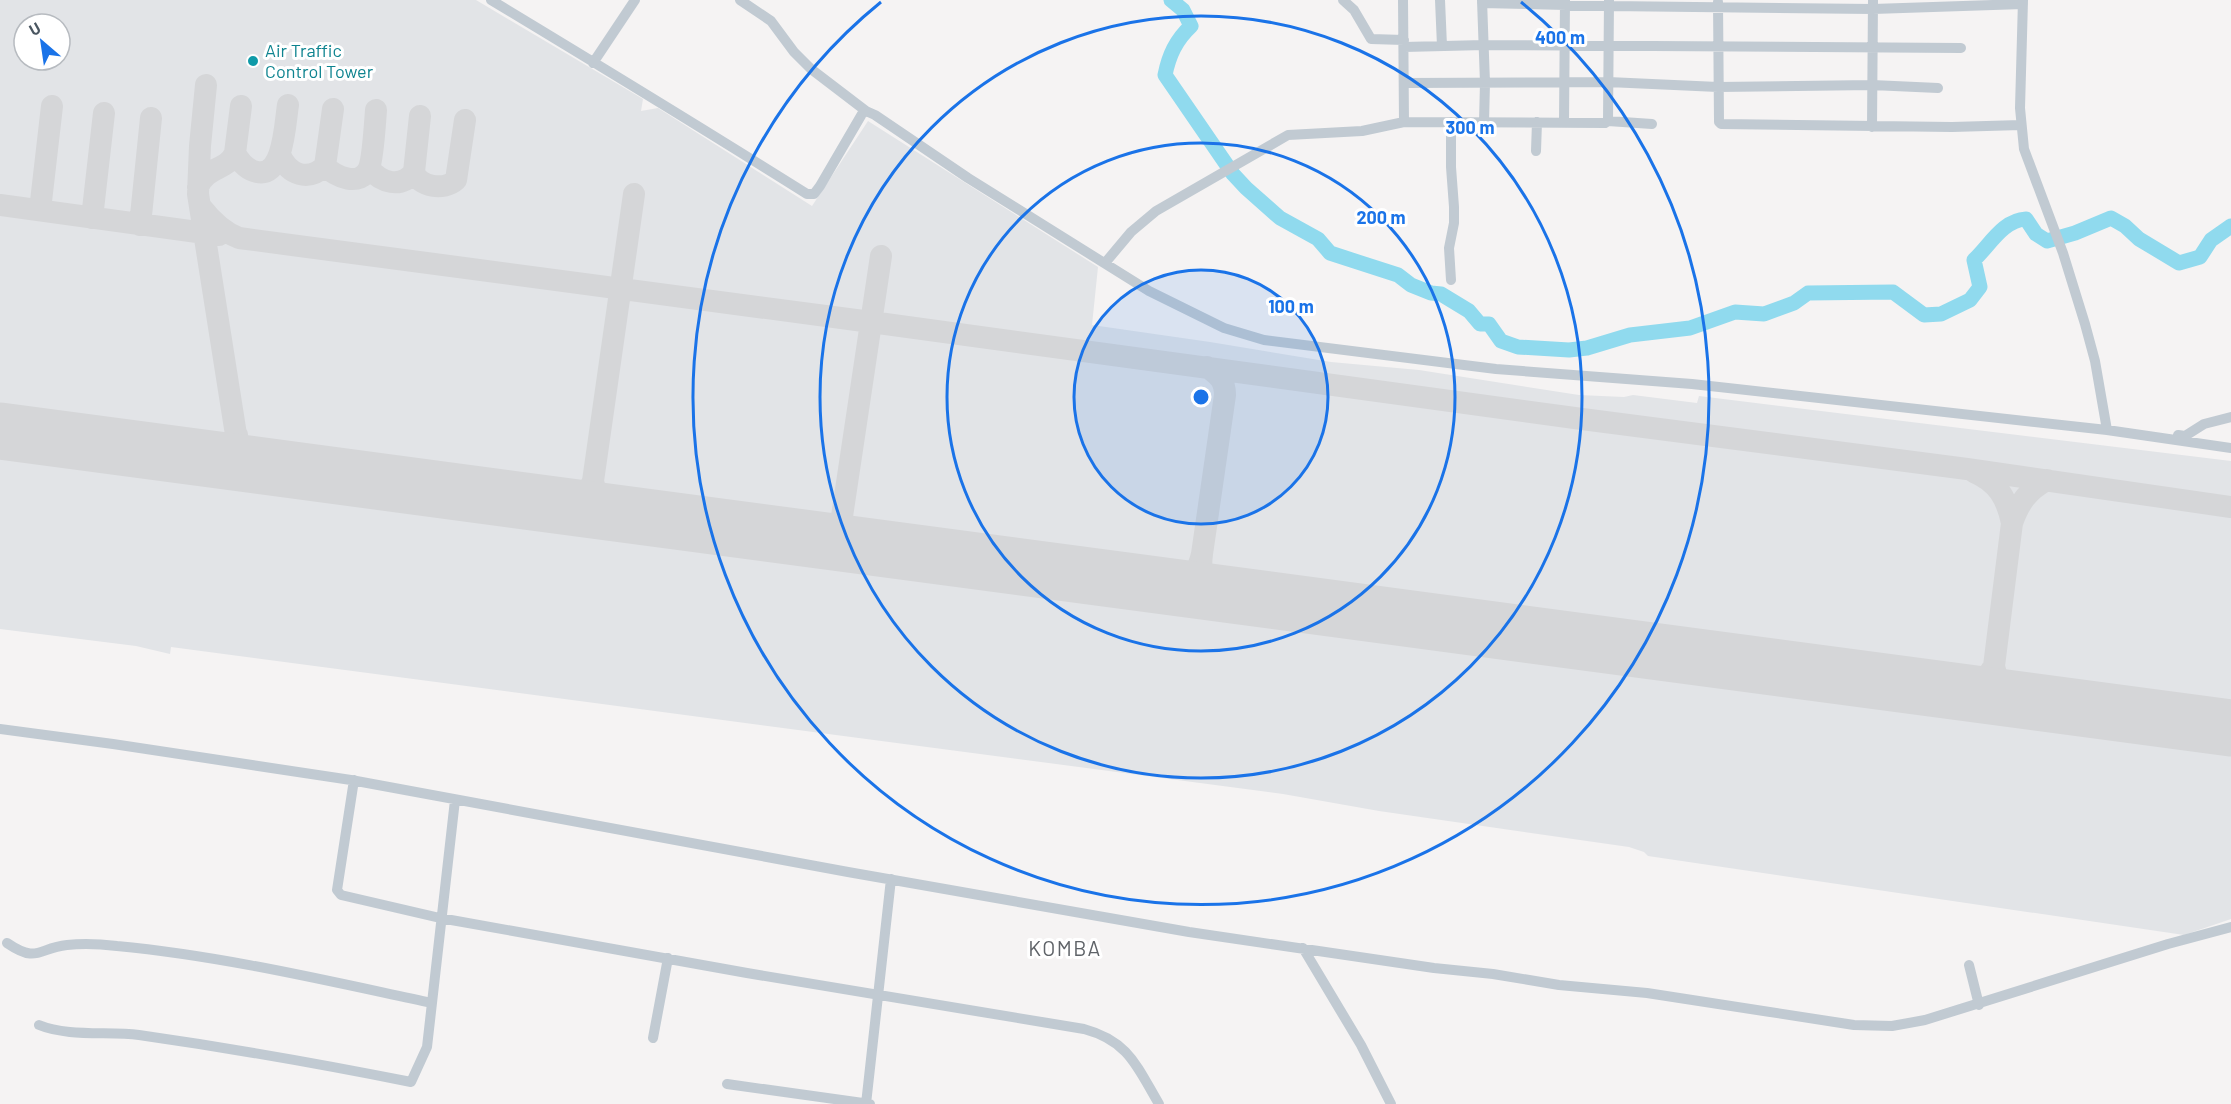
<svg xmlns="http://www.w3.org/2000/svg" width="2231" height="1104" font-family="Barlow,sans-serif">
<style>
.airport{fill:#e2e4e7;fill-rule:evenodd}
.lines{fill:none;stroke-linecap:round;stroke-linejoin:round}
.river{stroke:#90daee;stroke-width:15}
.taxiway{stroke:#d5d6d8;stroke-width:22}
.runway{stroke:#d5d6d8;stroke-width:57}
.minor{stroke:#c1cad2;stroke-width:10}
.ring{fill:none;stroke:#1a73e8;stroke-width:3}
.culture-dot{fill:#0f9aa8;stroke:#fff;stroke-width:2}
.labels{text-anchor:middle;stroke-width:6;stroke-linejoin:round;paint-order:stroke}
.culture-label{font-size:18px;fill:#0d838f;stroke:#fff;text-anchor:start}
.quarter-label{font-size:21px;letter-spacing:1.5px;fill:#5f6368;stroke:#fff}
.centre{fill:#1a73e8;stroke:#fff;stroke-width:3}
.ring-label{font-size:18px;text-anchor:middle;font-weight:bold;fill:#1a73e8;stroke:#fff;stroke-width:6;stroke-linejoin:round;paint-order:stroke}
</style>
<rect width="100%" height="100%" fill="#f5f3f3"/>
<path class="airport" d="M0 0H476L643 99 641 111 658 108 812 206 868 121 1098 267 1092 325 1210 342 1331 362 1419 370 1579 395 1624 397 1633 395 1697 403 1699 396 2231 461V919L2184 935 1648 856 1644 852 1629 847 1379 811 1283 794 171 647 170 654 136 646 0 629ZM24 24H60V60H24Z"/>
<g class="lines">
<path class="river" d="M1171 0 1183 10 1191 26C1176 40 1169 55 1165 75L1233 174 1246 188 1280 218 1318 239 1330 253 1398 275 1411 285 1431 293 1441 294 1469 311 1480 324H1489L1501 341 1518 347 1569 350 1587 348 1630 335 1690 328 1735 312 1764 314 1794 303 1808 293 1893 292 1924 315 1941 314 1970 300 1980 287 1974 260C1990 245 2003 220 2026 219L2036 234 2047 241 2075 233 2111 218 2125 226 2139 239 2179 263 2200 257 2211 240 2231 226"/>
<path class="taxiway" d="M206 85 200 146 198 194 237 441C243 460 255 464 273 468
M235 153C240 162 247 170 257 172 284 178 285 122 288 105
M280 155C289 175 308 182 325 166L333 109
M325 166C335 177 361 188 369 168 373 158 375 123 376 110
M369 168C381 183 401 189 414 172L420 116
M414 172C419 187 444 191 456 180L465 120
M198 187C207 166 227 171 235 153L241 106
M0 205 219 235
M201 207C212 221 223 232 239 238L871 322 1582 419 1967 469 2231 507
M40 210 52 106
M92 218 104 113
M140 225 151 118
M197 457C217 457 227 454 237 435
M1974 472C1998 482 2007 499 2012 523L1994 666
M555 505C574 505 586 499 593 481
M617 513 597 498 593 481 634 194
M2012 523C2019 503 2028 490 2047 480
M838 543 881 256
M1202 554 1225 395C1225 381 1219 375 1207 367
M1138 583C1170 585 1193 593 1202 554 1198 585 1211 588 1238 596
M1957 692C1975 691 1986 680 1994 666 1997 682 2005 692 2019 700"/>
<path class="runway" d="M0 431 2231 728"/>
<path class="minor" d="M491 0C597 64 702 128 807 194H814L820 186 862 114 866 111
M740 0 771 21 794 52 811 69 866 111 875 115 968 178 1149 291 1224 328 1264 340 1496 369 1692 384 2107 430 2231 448
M1343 0 1354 10 1371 39 1404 40
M1403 0 1404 122
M1440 0 1442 46
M1482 0 1485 83 1484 122
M2023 0 2020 108 2024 149 2063 253 2085 324 2095 361 2107 430
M1718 2 1719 122 1721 124 1952 127 2021 125
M1482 3 1609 6 1873 9 2023 4
M1404 47 1484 45 1961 48
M593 63 635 0
M1405 83 1608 82 1718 87 1872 85 1938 88
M1608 121 1609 0
M1451 122V167L1454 207V223L1449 248 1451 280
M1564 122 1565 0
M1872 127 1873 0
M1536 151 1537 122
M1105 263 1131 232 1156 211 1288 135 1362 131 1404 122 1605 123 1608 121 1652 124
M2178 435 2185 436 2204 424 2231 417
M0 729 113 744 351 780 848 872 1189 932 1434 968 1493 974 1559 985 1647 993 1854 1025 1892 1026 1925 1020 2168 944 2231 927
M354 780 337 890 341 895 440 918 747 973 1084 1029C1129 1041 1137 1067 1159 1104
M7 943C38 964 38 948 67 945 83 943 101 944 117 946 223 956 328 981 432 1003
M1303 948 1361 1045 1391 1104
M1969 965 1979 1005
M39 1025C68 1037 108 1031 139 1035 230 1048 321 1064 411 1082L427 1047 455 800
M653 1038 668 958
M727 1084 870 1104
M866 1104 891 879"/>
</g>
<circle cx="1201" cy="397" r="127" fill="#1a73e8" fill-opacity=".12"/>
<g class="ring">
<circle cx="1201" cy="397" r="127"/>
<circle cx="1201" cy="397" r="254"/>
<circle cx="1201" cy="397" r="381"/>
<path d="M1521 2A508 508 0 1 1 881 2"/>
</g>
<circle class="culture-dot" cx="253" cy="61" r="6"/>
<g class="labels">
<g class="culture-label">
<text x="265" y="57">Air Traffic<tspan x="265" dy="21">Control Tower</tspan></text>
</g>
<g class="quarter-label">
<text x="1065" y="956">KOMBA</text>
</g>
</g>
<circle cx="1201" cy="397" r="9" class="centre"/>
<g class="ring-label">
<text x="1560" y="44">400 m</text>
<text x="1470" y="134">300 m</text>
<text x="1381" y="224">200 m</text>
<text x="1291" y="313">100 m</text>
</g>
<g transform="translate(42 42) rotate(331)"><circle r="28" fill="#ffffff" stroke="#b7bbc0" stroke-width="1.5"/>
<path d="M0-4.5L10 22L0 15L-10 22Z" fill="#1a73e8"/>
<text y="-9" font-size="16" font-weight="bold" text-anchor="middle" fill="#4a5661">U</text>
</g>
</svg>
